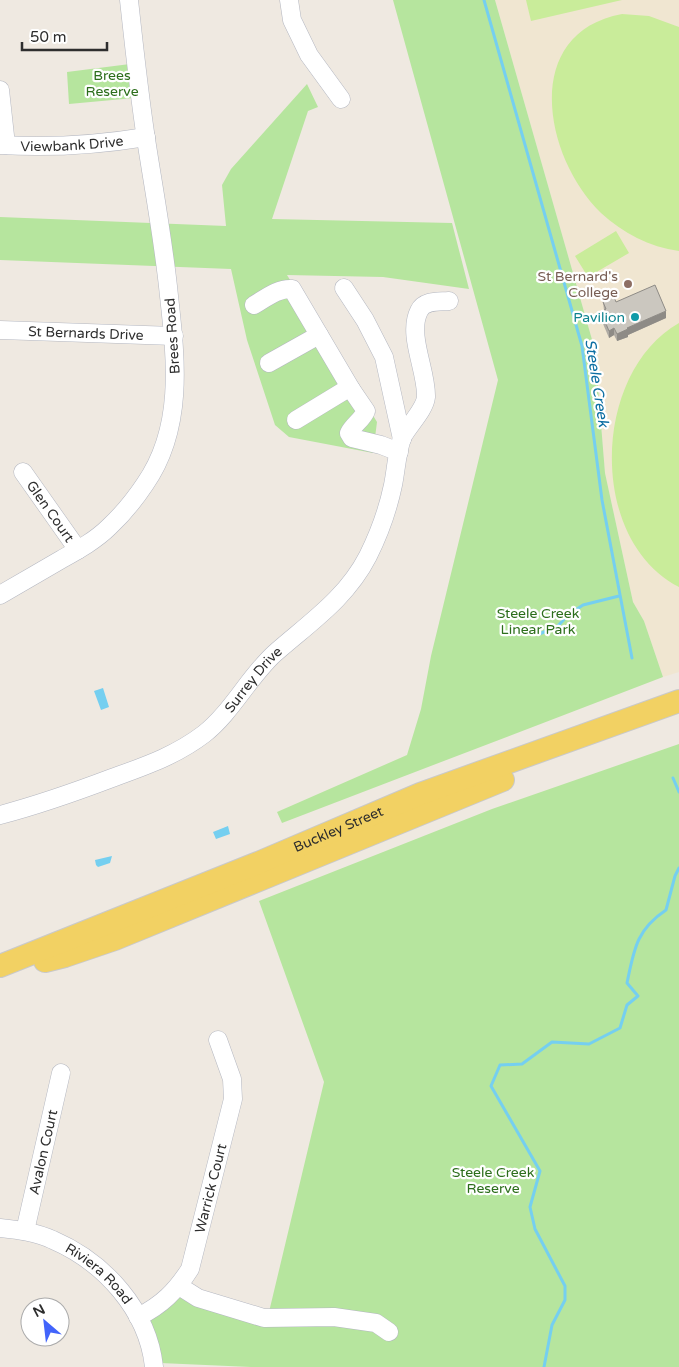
<svg xmlns="http://www.w3.org/2000/svg" width="679" height="1367" font-family="'Varela Round',sans-serif">
<style>
.education{fill:#f0e6d1}
.green{fill:#b6e59e}
.pitch{fill:#c9ec9a}
.water{fill:#75cff0}
.lines{fill:none;stroke-linecap:round;stroke-linejoin:round}
.stream{stroke:#75cff0;stroke-width:3}
.minor-casing{stroke:#b4b7c1;stroke-width:19}
.major-casing{stroke:#c9c9c9;stroke-width:24}
.minor{stroke:#fff;stroke-width:18}
.major{stroke:#f2d163;stroke-width:22}
.wall{fill:#afaba4}
.shaded-wall{fill:#8e8b86}
.building{fill:#cbc7bf;stroke:#8e8b86}
.education-dot{fill:#8d6e63;stroke:#fff;stroke-width:2}
.culture-dot{fill:#0f9aa8;stroke:#fff;stroke-width:2}
.labels{text-anchor:middle;stroke-width:4.5;stroke-linejoin:round;paint-order:stroke}
.park-label{font-size:14px;fill:#2c6e1b;stroke:#fff}
.street-label{font-size:14px;fill:#2e2e2e;stroke:#fff}
.education-label{font-size:14px;fill:#785e54;stroke:#fff;text-anchor:end}
.culture-label{font-size:14px;fill:#0d838f;stroke:#fff;text-anchor:end}
.water-label{font-size:15px;font-style:italic;fill:#0d6fa3;stroke:#fff}
</style>
<rect width="100%" height="100%" fill="#efe9e1"/>
<path class="education" d="M495 0H679V672L663 677 644 621 633 602 605 473 595 350Z"/>
<path class="green" d="M393 0H495L595 350 605 473 633 602 644 621 663 677 282 823 277 812 407 755 421 709 431 656 498 380Z
M130 64 134 98 69 104 67 72Z
M307 84 318 107 308 111 272 219 452 223 469 289 383 277 287 275 377 422 373 453 289 437 275 425 247 340 231 269 0 260V217L226 226 222 185 231 169Z
M679 744V1367H251L160 1363 147 1323 186 1287 269 1312 324 1082 259 901 492 809Z"/>
<path class="pitch" d="M526 0H622L531 21Z
M622 14 649 16 679 27V251C649 247 623 233 601 213 544 158 520 33 622 14Z
M616 231 629 253 588 277 575 256Z
M679 323V587C587 540 592 372 679 323Z"/>
<path class="water" d="M103 688 109 707 101 710 94 691Z
M228 826 230 834 216 839 213 832Z
M112 856 110 863 98 867 96 865 95 860Z"/>
<g class="lines">
<path class="stream" d="M484 0 582 346 602 500 632 658
M539 634 557 627 568 615 583 605 619 596
M673 778 679 792
M544 1367 552 1325 565 1300V1286L535 1229 530 1207 540 1171 491 1086 500 1065 522 1064 552 1042 589 1044 620 1028 627 1005 638 996 627 983C634 950 636 930 666 910L675 876 679 868"/>
<defs>
<g id="minor">
<path d="M289 0 292 20 309 55 341 99"/>
<path d="M0 90 6 145"/>
<path id="s1" d="M0 145C49 148 97 145 146 137"/>
<path d="M344 288 365 320 384 357 402 439"/>
<path d="M254 305C266 298 278 288 292 289L351 389"/>
<path id="s2" d="M0 330 174 336"/>
<path d="M269 363 319 335"/>
<path d="M296 420 347 389H351L366 411C362 420 354 424 349 433L352 438 381 445 399 452"/>
<path id="s3" d="M23 472 78 550"/>
<path d="M0 595C21 583 41 571 62 559 78 550 96 540 109 527 123 514 135 499 145 484 184 428 176 360 169 296 164 244 154 191 146 139 139 93 134 46 129 0"/>
<path id="s4" d="M0 815C38 805 75 792 112 778 145 766 175 756 204 734 231 713 249 677 274 654 309 623 346 599 368 556 379 534 388 509 393 485 396 471 397 449 403 436 409 425 425 409 426 397 427 371 407 335 419 311 424 300 439 302 449 301"/>
<path id="s5" d="M0 1228C18 1230 36 1232 53 1240 104 1262 148 1310 154 1367"/>
<path id="s6" d="M25 1231 61 1073"/>
<path d="M179 1286 198 1298 264 1318 334 1317 376 1323 389 1332"/>
<path id="s7" d="M138 1317C162 1305 176 1291 190 1269L233 1099 232 1079 218 1040"/>
</g>
<g id="major">
<path d="M45 961 65 956 115 939 503 780"/>
<path id="s8" d="M0 966 258 863 420 794 679 701"/>
</g>
</defs>
<use href="#minor" class="minor-casing"/>
<use href="#major" class="major-casing"/>
<use href="#minor" class="minor"/>
<use href="#major" class="major"/>
</g>
<path class="wall" d="M603 302 666 318 628 335V337L617 341 614 335 609 338 601 319V312L604 310Z"/>
<path class="shaded-wall" d="M666 311V318L628 335V337L617 341V334L627 328Z
M614 328V335L609 338V331Z"/>
<path class="building" d="M655 285 666 311 627 328 628 329 617 334 614 328 609 331 601 312 606 309 603 302 614 297 616 302Z"/>
<circle class="education-dot" cx="628" cy="284" r="5"/>
<circle class="culture-dot" cx="635" cy="317" r="5"/>
<g class="labels">
<g class="park-label">
<text x="112" y="80">Brees<tspan x="112" dy="16">Reserve</tspan></text>
<text x="538" y="618">Steele Creek<tspan x="538" dy="16">Linear Park</tspan></text>
<text x="493" y="1177">Steele Creek<tspan x="493" dy="16">Reserve</tspan></text>
</g>
<g class="street-label">
<text dy="5" stroke="none"><textPath href="#s1" startOffset="72">Viewbank Drive</textPath></text>
<text dy="5" stroke="none"><textPath href="#s2" startOffset="86">St Bernards Drive</textPath></text>
<text transform="translate(172 336) rotate(-94)" y="5">Brees Road</text>
<text dy="5" stroke="none"><textPath href="#s3" startOffset="48">Glen Court</textPath></text>
<text dy="5" stroke="none"><textPath href="#s4" startOffset="294">Surrey Drive</textPath></text>
<text dy="5" stroke="none"><textPath href="#s8" startOffset="365">Buckley Street</textPath></text>
<text dy="5" stroke="none"><textPath href="#s6" startOffset="81">Avalon Court</textPath></text>
<text dy="5" stroke="none"><textPath href="#s7" startOffset="155">Warrick Court</textPath></text>
<text dy="5" stroke="none"><textPath href="#s5" startOffset="112">Riviera Road</textPath></text>
</g>
<g class="education-label">
<text x="618" y="281">St Bernard's<tspan x="618" dy="16">College</tspan></text>
</g>
<g class="culture-label">
<text x="625" y="322">Pavilion</text>
</g>
<g class="water-label">
<text transform="translate(597 383) rotate(81)" y="5">Steele Creek</text>
</g>
</g>
<g transform="translate(45 1322) rotate(332)"><circle r="24" fill="#ffffff" stroke="#ababab"/>
<path d="M0-4L9 19L0 12L-9 19Z" fill="#4264fb"/>
<text y="-8" font-size="14" font-weight="bold" text-anchor="middle" fill="#2e2e2e">N</text>
</g>
<path d="M22 42v8h85v-8" fill="none" stroke="#2e2e2e" stroke-width="2.5"/>
<text x="30" y="42" font-size="15" fill="#2e2e2e" stroke="#ffffff" stroke-width="4" paint-order="stroke">50 m</text>
</svg>
